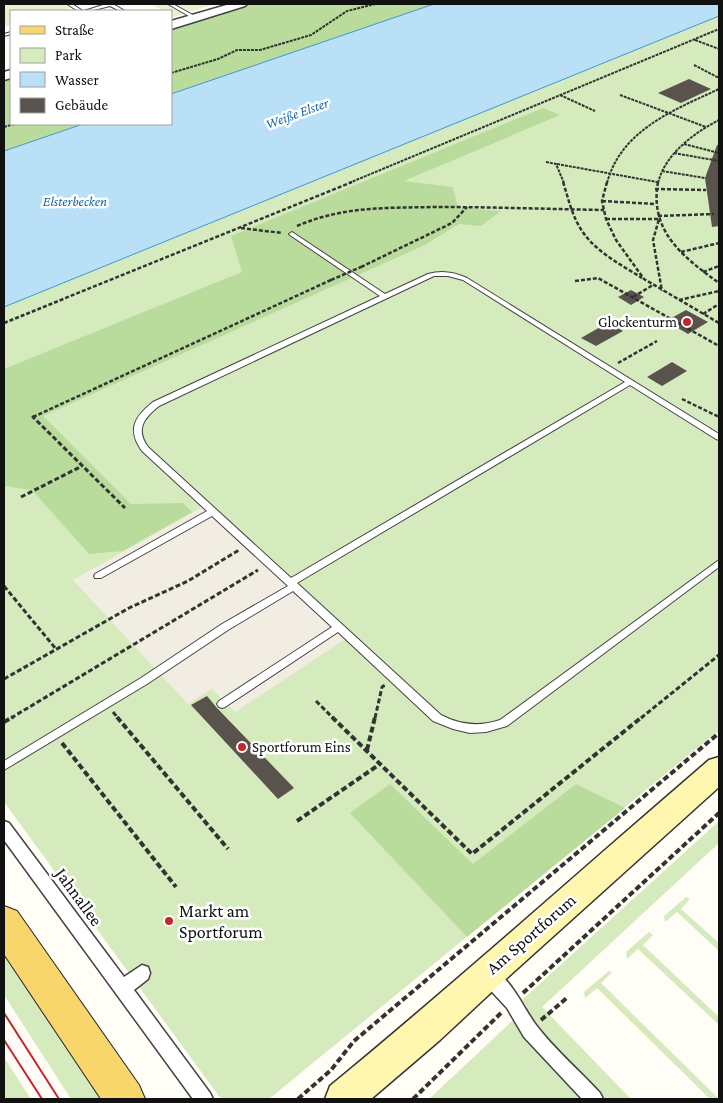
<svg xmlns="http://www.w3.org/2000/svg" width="723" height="1103" font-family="'Crimson Pro',serif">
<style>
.green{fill:#d5ebbd}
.forest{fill:#b9dc9c}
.pitch{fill:#e6f2cf}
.plaza{fill:#f1ede2}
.water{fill:#b9e0f7;stroke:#3f96cf}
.building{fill:#5a524d}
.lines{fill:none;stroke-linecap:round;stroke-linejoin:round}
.service-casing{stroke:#444;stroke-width:2}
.pedestrian-casing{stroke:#444;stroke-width:3}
.tertiary-casing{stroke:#444;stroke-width:3}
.secondary-casing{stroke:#333;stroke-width:3}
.primary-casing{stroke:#222;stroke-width:2}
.path-far3{stroke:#333;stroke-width:2;stroke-dasharray:3 1;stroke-linecap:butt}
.path-far2{stroke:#333;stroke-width:2.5;stroke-dasharray:4 2;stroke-linecap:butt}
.path-far1{stroke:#333;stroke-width:3;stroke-dasharray:5 2.5;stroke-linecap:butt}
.path{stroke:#333;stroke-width:4;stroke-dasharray:6 3;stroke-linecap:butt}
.service{fill:#fff;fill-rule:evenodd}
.pedestrian{fill:#fff;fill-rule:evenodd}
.tertiary{fill:#fff;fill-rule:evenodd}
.secondary{fill:#fff6b0;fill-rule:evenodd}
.primary{fill:#f9d66b;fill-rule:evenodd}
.tram{stroke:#c4262e;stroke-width:2}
.path-bridge{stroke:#333;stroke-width:2.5;stroke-dasharray:4 2;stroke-linecap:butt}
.poi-dot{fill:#c4262e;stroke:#fff;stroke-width:2}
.labels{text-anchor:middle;stroke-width:5;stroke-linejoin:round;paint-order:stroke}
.far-water-label{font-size:14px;font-style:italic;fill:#1768a6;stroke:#fff}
.poi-label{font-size:15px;fill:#111;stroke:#fff;text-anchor:end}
.near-street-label{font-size:18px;fill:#111;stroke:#fff}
.near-poi-label{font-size:18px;fill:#111;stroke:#fff;text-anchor:start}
</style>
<rect width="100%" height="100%" fill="#fffdf5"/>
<path class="green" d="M719 16V730L269 1099H221L4 802V307Z
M719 821V843L542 1007 631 1099H429L527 1007 522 1000Z
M686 897 690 899 681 909 719 943V951L677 912 665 922 664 916Z
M649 932 653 935 643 945 719 1017V1025L638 949 627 959 626 952Z
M4 947 106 1099H71L4 995Z
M609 971 612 972 601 983 719 1099H710L597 988 585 998 584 992Z
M4 1057 31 1099H4Z"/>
<path class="forest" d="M237 4H434L171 94V25Z
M11 74V124H83L4 151V77Z
M543 108 560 115 404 181 453 187 458 208 501 211 481 226 459 224 425 245 43 416 131 504 183 503 192 512 123 551 89 554 32 490 4 486V369L242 272 231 236Z
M390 784 473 864 576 784 625 808 467 937 350 813Z"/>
<path class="pitch" d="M4 4H63L70 8 59 11H11V25L4 27Z
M151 4H216L174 17 171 15V11H165Z"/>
<path class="plaza" d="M206 505 348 637 235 712 212 689 188 704 73 580Z"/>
<path class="water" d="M434 4H719V16L4 307V151L83 124H171V94Z"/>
<path class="building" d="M689 79 711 89 681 103 658 93Z
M717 145H719V226L712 227 705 178Z
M631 290 644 297 631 305 618 297Z
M686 310 708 322 688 334 666 321Z
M609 322 623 331 596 346 581 338Z
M672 362 687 371 662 386 647 377Z
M207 696 217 708 294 788 278 799 191 705Z"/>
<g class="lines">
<defs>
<path id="service" d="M67 4H72L83 11H78Z
M106 4H113L125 11H120L110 6 90 11H84Z
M168 4H173L198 18 194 19Z
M11 32V34L4 36V34Z
M292 232 385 294 428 274C442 270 454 272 467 278L719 434V440L716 439 630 385 297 583 441 715C460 725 479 727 500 720L719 560V567L507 726 486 732 470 733 453 729 433 721 338 632 225 707 222 708 219 707 217 704 219 701 332 627 293 591 228 630 147 684 4 770V761L141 678 222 624 288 586 212 516 101 578H95L94 576 95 574 207 511 142 451C127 430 134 417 153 402L380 296 290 235 289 234ZM434 276H448L463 280 625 382 291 578 148 447C135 429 144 418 159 406Z"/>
<path id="pedestrian" d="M4 821 9 823 124 977 142 965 148 967 150 973 148 979 134 990 210 1093 213 1099H193L4 840Z
M487 966C510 975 522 1006 536 1025 553 1048 580 1071 600 1093L603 1099H582L524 1037 507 1008 481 980 479 974 481 968Z"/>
<path id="tertiary" d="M230 4H247L245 6 171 29V21Z
M11 70V78L4 80V72Z"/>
<path id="secondary" d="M719 757V787L498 986 440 1040 371 1099H325L330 1086C459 980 582 869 709 760Z"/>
<path id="primary" d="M4 906 17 911 139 1085 145 1099H101L4 954Z"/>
</defs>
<use href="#service" class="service-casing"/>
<use href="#pedestrian" class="pedestrian-casing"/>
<use href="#tertiary" class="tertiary-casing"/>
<use href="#secondary" class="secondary-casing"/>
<use href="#primary" class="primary-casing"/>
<path class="path-far3" d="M695 40 719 49
M694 65 719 78
M171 73 218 59 237 50H260L311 35 347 11 375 4
M560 95 595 111
M620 95 706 127
M4 127 14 124
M684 144 719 153
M674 153 719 161
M546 162 556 164 564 183
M557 164 657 182
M662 171 705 178
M349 183 719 29
M607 183C621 130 674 110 719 89
M658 183C665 154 694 133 719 120"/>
<path class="path-far2" d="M563 182C568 197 571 212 579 226 592 250 620 264 642 278
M607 182 602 201 606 219 616 240 644 279 719 323
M658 182C649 231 683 257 719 283
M655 189 706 190
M602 201 655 204
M658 216 714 214
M606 219H659L653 240 662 291
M297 226C343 206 387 208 436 207 492 207 548 209 604 210
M241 228 282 233
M681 252 719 243
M361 267 452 223 467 207
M703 272 719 266
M575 281 598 278 719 346
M633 297 653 285
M679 300 719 291
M703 314 719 304
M4 323 352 182
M618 363 657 341
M682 399 719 417
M33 417 331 280"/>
<path class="path-far1" d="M35 416 33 417 125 508
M21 497 82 466
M4 586 56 649
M4 679 129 608 188 581 239 550
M316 701 333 718
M113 712 118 718
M11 718 258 570
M375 718 382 687 385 685
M641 718 719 655"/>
<path class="path" d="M117 717 228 849
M332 717 472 854 642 717
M4 722 13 717
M62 743 176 887
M367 750 375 717
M297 821 380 764
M523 993 719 813
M541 1020 568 997
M298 1099 331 1070 354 1041 719 733
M413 1099 502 1012"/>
<use href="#service" class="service"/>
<use href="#pedestrian" class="pedestrian"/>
<use href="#tertiary" class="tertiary"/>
<use href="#secondary" class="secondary"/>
<use href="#primary" class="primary"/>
<path class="tram" d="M4 1013 59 1099
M4 1040 42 1099"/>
<path class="path-bridge" d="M331 280 361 267"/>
</g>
<g class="poi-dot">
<circle cx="687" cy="322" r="5"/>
<circle cx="242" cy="747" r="5"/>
<circle cx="169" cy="921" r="5"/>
</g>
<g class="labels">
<g class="far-water-label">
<text transform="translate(297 113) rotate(-20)" y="5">Weiße Elster</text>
<text x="75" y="206">Elsterbecken</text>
</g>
<g class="poi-label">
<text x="677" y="327">Glockenturm</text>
<text x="252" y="752" text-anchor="start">Sportforum Eins</text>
</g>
<g class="near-street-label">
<text transform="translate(79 897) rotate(54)" y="6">Jahnallee</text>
<text transform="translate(531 934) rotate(-41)" y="6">Am Sportforum</text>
</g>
<g class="near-poi-label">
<text x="179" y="917">Markt am<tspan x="179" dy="21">Sportforum</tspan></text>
</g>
</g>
<rect width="723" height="1103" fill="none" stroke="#111111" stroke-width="10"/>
<rect x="10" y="10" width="162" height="115" fill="#ffffff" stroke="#a0a0a0"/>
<rect x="20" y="26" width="25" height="8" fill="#f9d66b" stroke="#a0a0a0"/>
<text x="55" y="35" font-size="15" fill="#111111">Straße</text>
<rect x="20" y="48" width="25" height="15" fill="#d5ebbd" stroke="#a0a0a0"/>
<text x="55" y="60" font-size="15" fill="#111111">Park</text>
<rect x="20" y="72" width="25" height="15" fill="#b9e0f7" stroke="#a0a0a0"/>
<text x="55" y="85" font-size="15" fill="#111111">Wasser</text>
<rect x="20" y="98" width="25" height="15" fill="#5a524d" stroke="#a0a0a0"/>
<text x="55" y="110" font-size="15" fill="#111111">Gebäude</text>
</svg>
